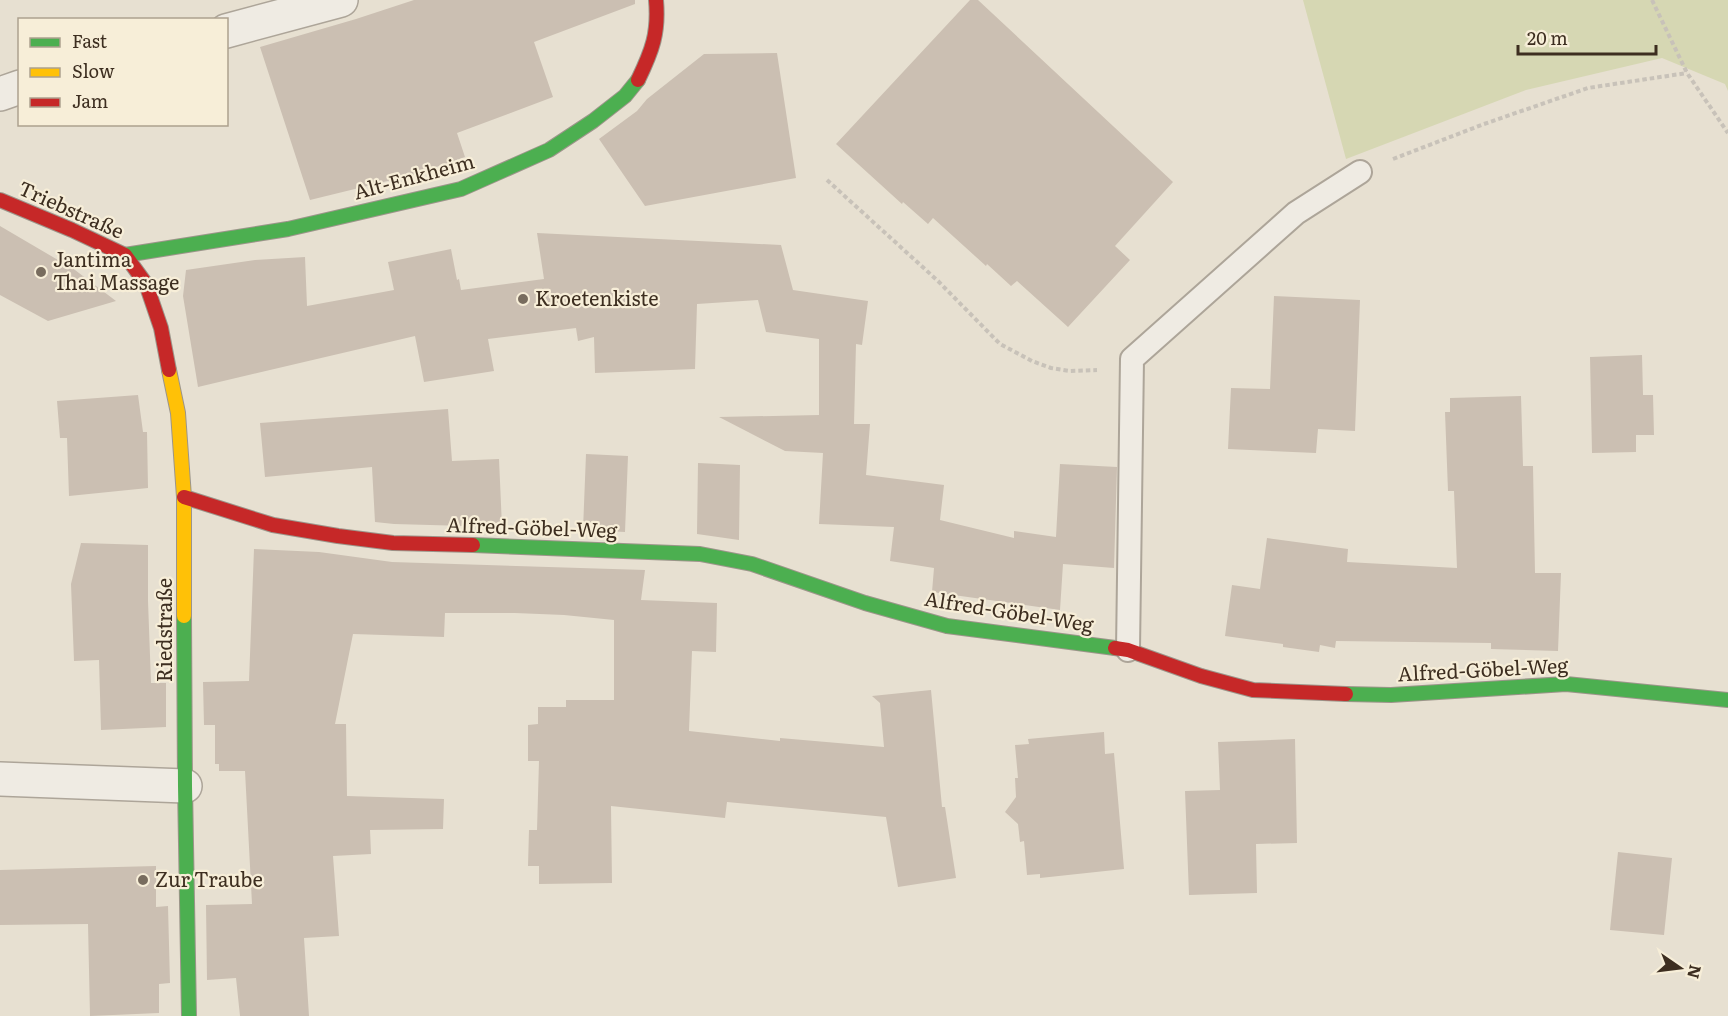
<svg xmlns="http://www.w3.org/2000/svg" width="1728" height="1016" font-family="Literata,serif">
<style>
.green{fill:#d6d7b3}
.building{fill:#cbbfb2}
.lines{fill:none;stroke-linecap:round;stroke-linejoin:round}
.lane-casing{stroke:#ada599;stroke-width:26}
.street-casing{stroke:#ada599;stroke-width:36}
.fast-casing{stroke:#9c958a;stroke-width:16}
.slow-casing{stroke:#9c958a;stroke-width:16}
.jam-casing{stroke:#9c958a;stroke-width:16}
.path{stroke:#c8c2b9;stroke-width:4;stroke-dasharray:4.5 3;stroke-linecap:butt}
.lane{stroke:#efebe3;stroke-width:22}
.street{stroke:#efebe3;stroke-width:33}
.fast{stroke:#4caf50;stroke-width:14}
.slow{stroke:#ffc107;stroke-width:14}
.jam{stroke:#c62828;stroke-width:14}
.poi-dot{fill:#786c5e;stroke:#f7eed8;stroke-width:2}
.labels{text-anchor:middle;stroke-width:4.5;stroke-linejoin:round;paint-order:stroke}
.street-label{font-size:20px;fill:#3d2e20;stroke:#f7eed8}
.poi-label{font-size:20px;fill:#3d2e20;stroke:#f7eed8;text-anchor:start}
</style>
<rect width="100%" height="100%" fill="#e7e0d1"/>
<path class="green" d="M1303 0H1728V91L1725 84 1662 58 1526 90 1346 159Z"/>
<path class="building" d="M414 0H635V4L534 42 553 97 457 133 465 157 416 174 310 200 260 47 356 19Z
M970 0H978L1173 182 1115 246 1130 260 1068 327 1017 281 1011 286 987 264 986 266 933 218 928 224 903 202 902 204 836 144Z
M777 53 796 178 645 206 599 139 637 111 647 99 704 54Z
M0 226 75 270 116 301 48 321 0 295Z
M537 233 781 245 793 290 868 301 862 345 856 344 854 424H870L866 475 944 485 940 520 1014 538V531L1056 537 1060 464 1117 467 1114 568 1063 564 1060 610 932 592 934 568 890 561 894 527 819 524 823 453 785 451 719 417 819 415V339L766 332 758 300 697 304 695 369 595 373 594 337 578 341 576 328 488 339 494 371 424 382 415 336 198 387 183 296 186 270 255 260 305 257 307 306 394 290 388 262 451 249 457 280 459 279 461 290 544 279Z
M1274 296 1360 300 1355 431 1318 429 1316 453 1228 449 1231 388 1270 389Z
M1642 355 1643 395H1653L1654 435H1636V452L1592 453 1590 357Z
M138 395 143 432H147L148 488 69 496 67 438H60L57 401Z
M1521 396 1523 466H1533L1535 573H1561L1558 651 1491 649V643L1336 641 1335 648 1320 645 1319 652 1283 647V644L1225 636 1232 585 1260 589 1267 538 1348 549 1347 562 1457 568 1454 491H1448L1445 412H1450V398Z
M448 409 452 461 499 459 502 527 394 524 375 522 372 467 265 477 260 423Z
M586 454 628 456 625 532 583 530Z
M698 463 740 465 739 540 697 534Z
M81 543 148 545V601L151 683H166V727L101 730 99 660 74 661 71 584Z
M254 549 319 552 392 562 645 570 641 600 717 603 716 652 692 651 689 731 780 741V738L884 747 880 703 872 696 931 690 942 807H945L956 878 898 887 886 817 727 802 725 818 611 806 612 883 539 884V866H528L529 830H537L539 761H528V725L538 724V707H566V700H614V620L564 615 515 613H445L444 637 353 634 335 724H346L347 796 444 799 443 829 370 830 371 854 333 856 339 936 304 938 309 1016H240L236 978 207 980 206 905 252 904 245 771H219V764H215V725H204L203 682 249 681Z
M1104 732 1105 754 1114 753 1124 869 1040 878V874L1027 875 1024 841 1020 842 1018 824 1005 812 1016 797 1015 778H1018L1015 745 1029 744 1028 739Z
M1295 739 1297 843 1256 844 1257 893 1189 895 1185 791 1220 790 1218 742Z
M1618 852 1672 858 1664 935 1610 930Z
M156 866V907L168 906 170 983 159 984V1013L90 1016 88 924 0 925V870Z"/>
<g class="lines">
<defs>
<path id="lane" d="M1128 650 1132 359 1296 213 1360 172"/>
<path id="street" d="M226 31 341 0
M0 94 20 87
M0 779 185 786"/>
<path id="fast" d="M125 255 288 229 461 189 549 150 593 121 625 96 638 80
M473 545 700 554 752 564 865 603 947 626 1115 648
M184 616 185 786 189 1016
M1346 694 1391 695 1566 684 1728 700"/>
<path id="slow" d="M169 370 178 413 184 497V616"/>
<path id="jam" d="M638 80C652 51 659 33 656 0
M0 200 72 230 125 255 146 284 161 328 169 370
M184 497 273 525 338 536 393 543 473 545
M1115 648 1128 650 1201 676 1253 690 1346 694"/>
</defs>
<use href="#lane" class="lane-casing"/>
<use href="#street" class="street-casing"/>
<use href="#fast" class="fast-casing"/>
<use href="#slow" class="slow-casing"/>
<use href="#jam" class="jam-casing"/>
<path class="path" d="M1652 0 1687 73 1728 133
M1393 159 1484 124 1588 88 1687 73
M827 180 938 281 1000 344 1032 361 1051 368 1070 371 1097 370"/>
<use href="#lane" class="lane"/>
<use href="#street" class="street"/>
<use href="#fast" class="fast"/>
<use href="#slow" class="slow"/>
<use href="#jam" class="jam"/>
</g>
<g class="poi-dot">
<circle cx="41" cy="272" r="6"/>
<circle cx="523" cy="299" r="6"/>
<circle cx="143" cy="880" r="6"/>
</g>
<g class="labels">
<g class="street-label">
<text transform="translate(414 177) rotate(-15)" y="7">Alt-Enkheim</text>
<text transform="translate(71 210) rotate(24)" y="7">Triebstraße</text>
<text transform="translate(532 528) rotate(2)" y="7">Alfred-Göbel-Weg</text>
<text transform="translate(1009 612) rotate(9)" y="7">Alfred-Göbel-Weg</text>
<text transform="translate(165 630) rotate(-90)" y="7">Riedstraße</text>
<text transform="translate(1483 670) rotate(-3)" y="7">Alfred-Göbel-Weg</text>
</g>
<g class="poi-label">
<text x="53" y="267">Jantima<tspan x="53" dy="23">Thai Massage</tspan></text>
<text x="535" y="306">Kroetenkiste</text>
<text x="155" y="887">Zur Traube</text>
</g>
</g>
<rect x="18" y="18" width="210" height="108" fill="#f7eed8" stroke="#ada18e" stroke-width="1.5"/>
<rect x="30" y="38" width="30" height="9" fill="#4caf50" stroke="#ada18e" stroke-width="1.5"/>
<text x="72" y="48" font-size="18" fill="#3d2e20">Fast</text>
<rect x="30" y="68" width="30" height="9" fill="#ffc107" stroke="#ada18e" stroke-width="1.5"/>
<text x="72" y="78" font-size="18" fill="#3d2e20">Slow</text>
<rect x="30" y="98" width="30" height="9" fill="#c62828" stroke="#ada18e" stroke-width="1.5"/>
<text x="72" y="108" font-size="18" fill="#3d2e20">Jam</text>
<g transform="translate(1680 968) rotate(104)" stroke="#f7eed8" stroke-width="4.5" paint-order="stroke">
<path d="M0-4.5L10 22L0 15L-10 22Z" fill="#3d2e20"/>
<text y="-9" font-size="16" font-weight="bold" text-anchor="middle" fill="#3d2e20">N</text>
</g>
<path d="M1518 45v9h138v-9" fill="none" stroke="#3d2e20" stroke-width="3"/>
<text x="1527" y="45" font-size="18" fill="#3d2e20" stroke="#f7eed8" stroke-width="4.5" paint-order="stroke">20 m</text>
</svg>
